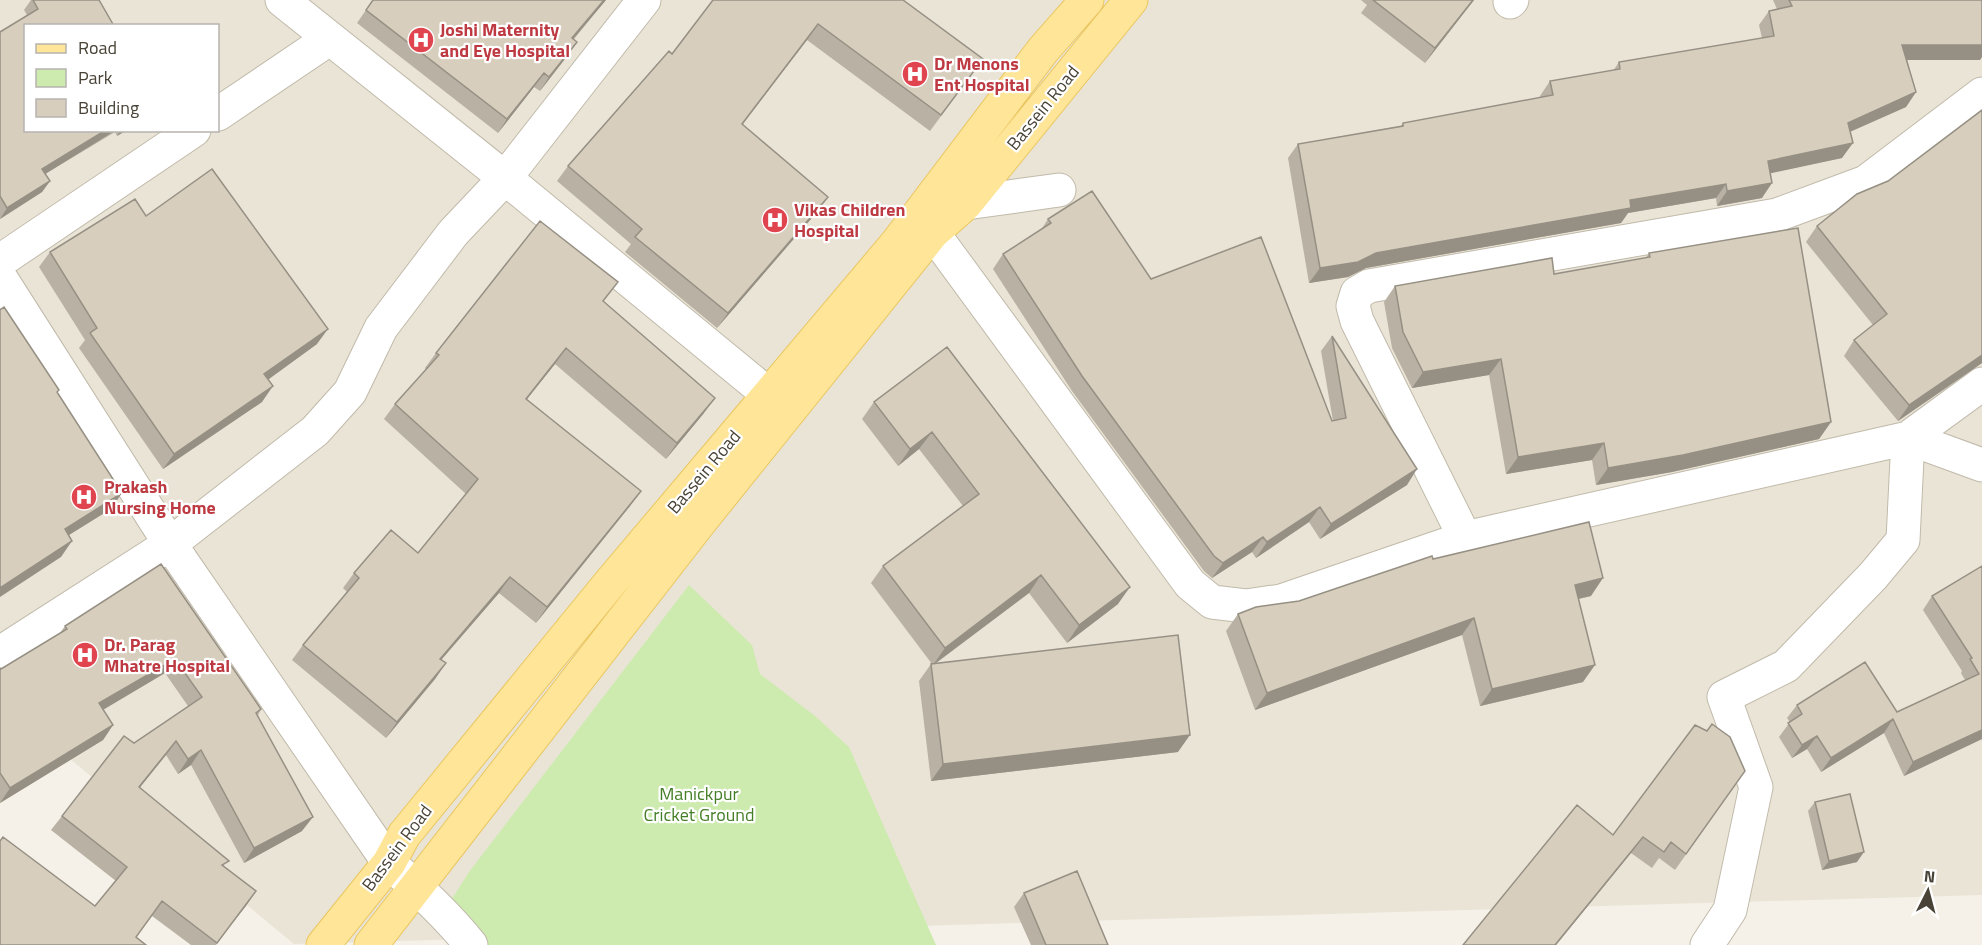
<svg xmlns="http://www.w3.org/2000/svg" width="1982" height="945" font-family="'Titillium Web',sans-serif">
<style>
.residential{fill:#e9e4d6;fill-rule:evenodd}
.green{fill:#cdebaf}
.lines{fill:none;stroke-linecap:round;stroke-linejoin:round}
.minor-casing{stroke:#c1baaa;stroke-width:35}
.major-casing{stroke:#eac661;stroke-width:35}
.minor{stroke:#fff;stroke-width:33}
.major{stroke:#ffe597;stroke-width:33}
.wall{fill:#b9b1a3}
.shaded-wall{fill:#969084}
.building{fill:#d7cebd;stroke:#969084;stroke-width:1.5}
.labels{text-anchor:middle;stroke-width:4.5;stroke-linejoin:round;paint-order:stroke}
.health-label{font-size:18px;font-weight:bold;fill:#be3a42;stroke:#fff;text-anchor:start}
.street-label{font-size:18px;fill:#494236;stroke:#fff}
.park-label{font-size:18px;fill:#447e26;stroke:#fff}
</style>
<rect width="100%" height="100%" fill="#f5f1e8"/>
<path class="residential" d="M0 0H1982V895L294 944 0 701ZM26 26H218V130H26Z"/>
<path class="green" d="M689 585 752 645 760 674 815 716 849 747 936 945H477L450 902 469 872Z"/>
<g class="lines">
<defs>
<path id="minor" d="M282 0 505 178 769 395
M1510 2 1512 0
M218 114 329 39
M966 203 1059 190
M919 214 1190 584 1212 602 1246 606 1281 601 1465 538 1908 438 1982 384
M0 261 194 130
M0 277 170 544 389 863C418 888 447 915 471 945
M1465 538 1357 321 1353 306 1357 293 1369 286 1777 215 1866 182 1982 94
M0 653 170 544 315 431 350 392 381 328 453 233 505 178 644 0
M1707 945 1730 910 1756 787 1724 697 1786 666 1873 576 1903 540 1908 438 1982 465"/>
<path id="major" d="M323 945 389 863 404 835 609 584 897 243 1043 50 1087 0
M371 945 699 523 933 232 966 203 1131 0"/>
</defs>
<use href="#minor" class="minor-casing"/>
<use href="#major" class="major-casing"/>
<use href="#minor" class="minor"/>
<use href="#major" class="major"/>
</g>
<path class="wall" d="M31 0H99L26 130H127L117 136 115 132 45 174 50 181 42 192 0 219V32L27 15 24 10Z
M373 0H606L574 39 568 55 540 91 534 87 498 133 357 23Z
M1361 0H1474L1425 63 1361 13 1367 5Z
M1773 0H1982L1980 60H1907L1916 92 1906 107 1850 132 1842 158 1770 173 1762 198 1717 206 1716 198 1628 213 1621 223 1366 268 1348 277 1309 283 1288 158 1298 144 1401 126 1403 123 1540 98V96L1550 81 1613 71 1619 62 1762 38 1759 25 1769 11 1777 9Z
M904 1 972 74 930 131 807 40 743 124 817 212 717 328 625 252 631 244 557 181 568 166 672 54Z
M146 216 317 344 268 379 262 402 163 469 79 348 85 340 39 267 50 252Z
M1048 219 1151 279 1332 421H1333L1321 351 1332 336 1407 485 1320 539 1309 522 1256 558 1252 552 1212 578 1204 571 1072 391 993 269 1003 254 1041 230Z
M1817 226 1982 363 1898 421 1844 356 1854 340 1873 325 1806 242Z
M1649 253 1831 422 1819 439 1672 472 1596 485 1592 460 1506 474 1489 375 1412 388 1392 348 1384 302 1395 286 1554 274 1646 258Z
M604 302 704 413 666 459 555 364 527 399 641 491 630 506 536 623 499 593 441 660 446 663 435 679 386 738 292 660 303 645 347 592 343 588 354 573 418 553 466 494 384 419 395 404 426 370 425 368 436 353Z
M947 347 1118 604 1067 643 1029 593 935 664 1178 752 931 781 919 681 931 664H932L871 583 883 566 963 506 919 449 898 466 862 419 874 402Z
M1433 559 1591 596 1579 599 1583 682 1480 706 1462 635 1255 710 1226 631 1238 614 1299 601Z
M161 564 261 709 258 715 302 831 244 863 191 765 178 774 166 755 140 787 225 867 256 891 216 945H191L152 916 136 937 95 906 116 881 51 830 62 816 134 743 188 706 165 673 103 710 113 725 103 740 0 803V668L1 669 60 633 65 626Z
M1982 566V739L1904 776 1884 733 1821 772 1807 749 1792 758 1779 737 1790 722 1787 718 1797 705 1897 712 1965 680 1961 673 1962 671 1923 610 1932 596Z
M1745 771 1675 870 1659 858 1652 868 1631 853 1556 945H1463L1613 835Z
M1815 802 1857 862 1822 870 1808 811Z
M1024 893 1108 945H1031L1014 907Z"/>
<path class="shaded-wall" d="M604 0H606L563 51 572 38Z
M1473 0H1474L1425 63 1435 48Z
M818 24 807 40 731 139 742 124Z
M577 42 568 55 540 91 549 77Z
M1902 45H1982V57L1980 60H1892Z
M544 73 534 87 498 133 507 119Z
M1916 92 1906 107 1838 137 1848 123Z
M106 130H116L34 181 42 169Z
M121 130H127L117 136Z
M1853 143 1842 158 1758 176 1768 161Z
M50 181 42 192 0 219 7 208Z
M1772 183 1762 198 1717 206 1727 191Z
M1726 184 1716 198 1628 213 1621 223 1366 268 1348 277 1309 283 1320 268 1376 253 1630 200Z
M828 197 817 212 717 328 728 313Z
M328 329 317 344 254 390 264 374Z
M566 348 555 364 515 414 526 399Z
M1982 355V363L1898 421 1909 405Z
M1501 359 1489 375 1412 388 1423 372Z
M273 386 262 402 163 469 174 454Z
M715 398 704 413 666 459 677 443Z
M1831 422 1819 439 1672 472 1596 485 1608 468Z
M932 432 919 449 898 466 910 449Z
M1604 443 1592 460 1506 474 1518 457Z
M1417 469 1407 485 1320 539 1331 524Z
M641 491 630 506 536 623 547 607Z
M122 493 111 509 53 545 65 529Z
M1320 507 1309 522 1256 558 1267 542Z
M1263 537 1252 552 1212 578 1223 563Z
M72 541 61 557 0 597V588Z
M1041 575 1029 593 933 665 945 648Z
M510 577 499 593 429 674 440 659Z
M1603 578 1591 596 1563 602 1575 585Z
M1130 587 1118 604 1067 643 1079 625Z
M1474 618 1462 635 1255 710 1267 693Z
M175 659 165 673 89 718 99 703Z
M446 663 435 679 386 738 397 722Z
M1595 665 1583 682 1480 706 1492 689Z
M1893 719 1884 733 1821 772 1831 758Z
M113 725 103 740 0 803 10 788Z
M1982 730V739L1904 776 1913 762Z
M1190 735 1178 752 931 781 943 764Z
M1817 736 1807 749 1792 758 1802 745Z
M176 741 166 755 129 801 139 787Z
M201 750 191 765 178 774 188 759Z
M313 817 302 831 244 863 254 848Z
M1643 837 1631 853 1556 945H1555Z
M1864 852 1857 862 1822 870 1829 861Z
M256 891 246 906 215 945Z"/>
<path class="building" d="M33 0H99L114 26H26V130H106L42 169 50 181 7 208 0 196V32L38 9Z
M373 0H604L572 38 577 42 549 77 544 73 507 119 366 10Z
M713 0H903L983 59 941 115 818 24 742 124 828 197 728 313 635 237 642 229 568 166 669 51 672 54Z
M1373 0H1473L1435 48Z
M1789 0H1982V45H1902L1916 92 1848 123 1853 143 1768 161 1772 183 1727 191 1726 184 1630 200 1631 208 1376 253 1358 262 1320 268 1298 144 1403 126V123L1553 95 1550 81 1620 69 1619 62 1774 36 1769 11 1792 6Z
M1982 110V355L1909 405 1854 340 1887 314 1817 226 1857 194 1888 181Z
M212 169 328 329 264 374 273 386 174 454 90 333 97 328 50 252 135 199 146 216Z
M1092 191 1151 279 1261 237 1332 421 1346 418 1332 336 1417 469 1331 524 1320 507 1267 542 1263 537 1223 563 1214 556 1082 376 1003 254 1051 223 1048 219Z
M540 221 618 282 603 301 715 398 677 443 566 348 526 399 641 491 547 607 510 577 440 659 446 663 397 722 303 645 359 578 354 573 391 530 418 553 478 479 395 404 439 355 436 353Z
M1798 228 1831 422 1683 455 1608 468 1604 443 1518 457 1501 359 1423 372 1403 332 1395 286 1552 258 1554 274 1650 257 1649 253Z
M4 307 59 390 57 392 122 493 65 529 72 541 0 588V310Z
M947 347 1130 587 1079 625 1041 575 945 648 883 566 979 494 932 432 910 449 874 402Z
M1589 522 1603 578 1575 585 1595 665 1492 689 1474 618 1267 693 1238 614 1256 607 1299 601 1432 556 1433 559Z
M161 564 261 709 256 713 313 817 254 848 201 750 188 759 176 741 139 787 229 861 222 865 256 891 217 943 162 901 136 937 146 945H0V841L3 837 95 906 127 867 62 816 124 736 134 743 202 697 175 659 99 703 113 725 10 788 0 773V668L1 669 67 629 65 626Z
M1982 566V730L1913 762 1893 719 1831 758 1817 736 1802 745 1788 723 1802 714 1797 705 1865 662 1897 712 1979 674 1970 659 1972 658 1932 596Z
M1178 635 1190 735 943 764 931 664Z
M1712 724 1730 737 1745 771 1686 854 1671 842 1664 852 1643 837 1555 945H1463L1577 805 1613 835 1695 725 1707 731Z
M1850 794 1864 852 1829 861 1815 802Z
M1077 871 1108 945H1046L1024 893Z"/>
<defs>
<symbol id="hospital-disc" viewBox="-11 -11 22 22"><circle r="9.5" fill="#e0444e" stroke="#fff"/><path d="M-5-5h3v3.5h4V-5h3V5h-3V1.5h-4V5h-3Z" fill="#fff"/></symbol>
</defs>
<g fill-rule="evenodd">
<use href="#hospital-disc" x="406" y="25" width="30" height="30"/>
<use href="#hospital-disc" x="900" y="59" width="30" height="30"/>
<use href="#hospital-disc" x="760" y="205" width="30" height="30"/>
<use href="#hospital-disc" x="69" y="482" width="30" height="30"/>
<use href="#hospital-disc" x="70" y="640" width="30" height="30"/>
</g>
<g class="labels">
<g class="health-label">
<text x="440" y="36">Joshi Maternity<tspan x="440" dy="21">and Eye Hospital</tspan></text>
<text x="934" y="70">Dr Menons<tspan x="934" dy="21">Ent Hospital</tspan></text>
<text x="794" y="216">Vikas Children<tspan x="794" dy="21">Hospital</tspan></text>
<text x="104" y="493">Prakash<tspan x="104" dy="21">Nursing Home</tspan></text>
<text x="104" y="651">Dr. Parag<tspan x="104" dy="21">Mhatre Hospital</tspan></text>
</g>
<g class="street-label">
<text transform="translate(1043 108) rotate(-51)" y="6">Bassein Road</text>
<text transform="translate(704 472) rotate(-50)" y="6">Bassein Road</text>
<text transform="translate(397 848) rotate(-53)" y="6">Bassein Road</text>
</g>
<g class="park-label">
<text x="699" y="800">Manickpur<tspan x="699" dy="21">Cricket Ground</tspan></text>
</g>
</g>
<rect x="24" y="24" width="195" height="108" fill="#ffffff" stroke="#b6b3af" stroke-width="1.5"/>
<rect x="36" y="44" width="30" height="9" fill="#ffe597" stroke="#b6b3af" stroke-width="1.5"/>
<text x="78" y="54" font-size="18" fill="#494236">Road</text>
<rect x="36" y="69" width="30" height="18" fill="#cdebaf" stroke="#b6b3af" stroke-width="1.5"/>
<text x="78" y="84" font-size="18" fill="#494236">Park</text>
<rect x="36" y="99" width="30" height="18" fill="#d7cebd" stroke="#b6b3af" stroke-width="1.5"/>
<text x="78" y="114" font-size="18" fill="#494236">Building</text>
<g transform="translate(1928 891) rotate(6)" stroke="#ffffff" stroke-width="4.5" paint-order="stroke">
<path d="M0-4.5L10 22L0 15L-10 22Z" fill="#494236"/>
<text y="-9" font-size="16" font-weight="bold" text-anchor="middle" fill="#494236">N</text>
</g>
</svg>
